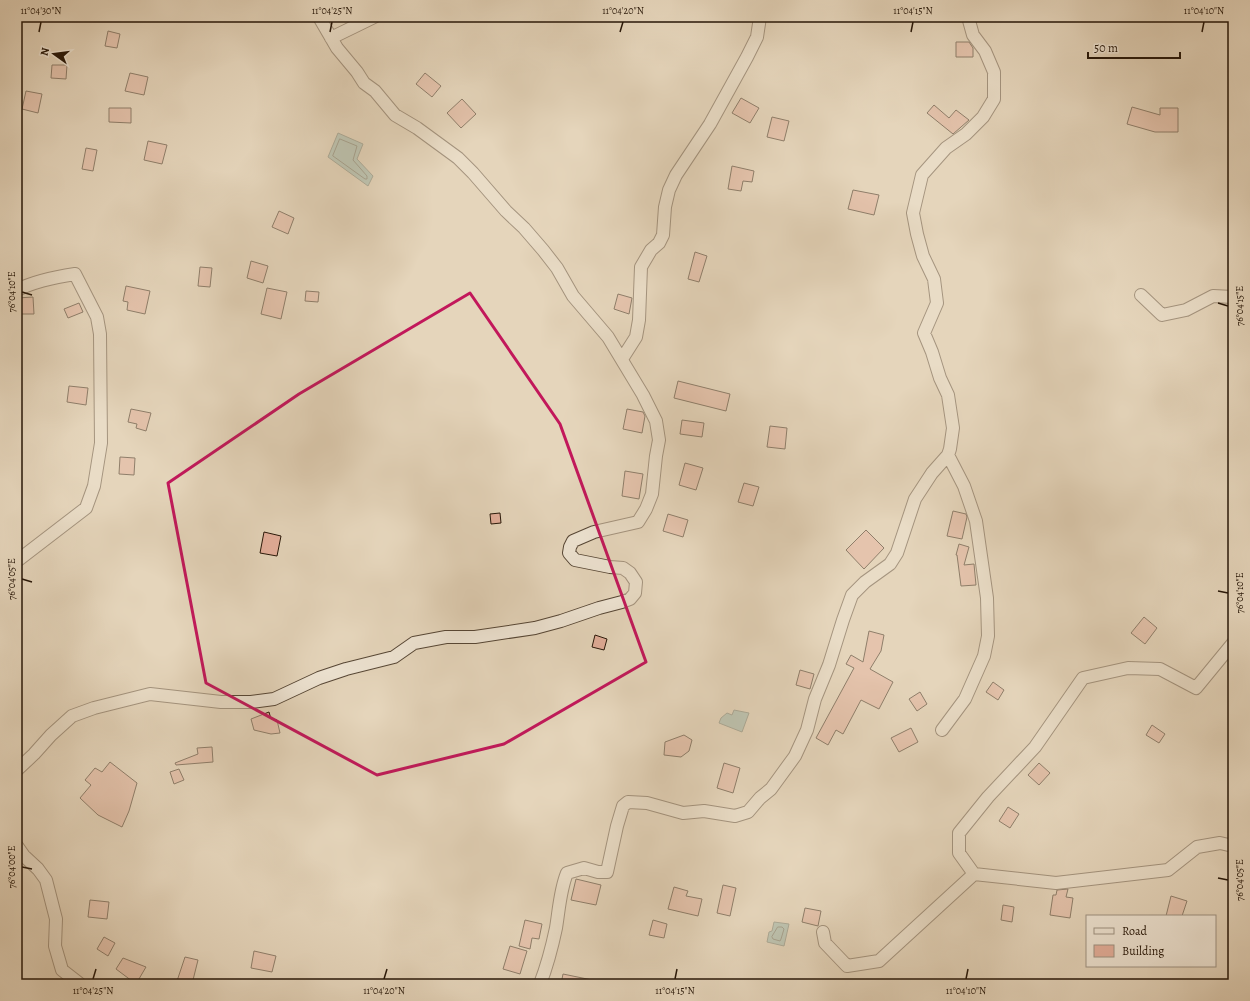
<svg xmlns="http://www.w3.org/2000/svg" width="1250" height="1001" font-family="Alegreya,serif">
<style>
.water{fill:#96b9b0;stroke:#69786d}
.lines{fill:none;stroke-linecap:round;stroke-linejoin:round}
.shore{stroke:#5e685c;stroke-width:1}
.building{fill:#e4af9b;stroke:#261608}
.street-casing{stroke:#564635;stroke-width:14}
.street{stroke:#eee4d3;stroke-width:12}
.marked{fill:none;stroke:#c2185b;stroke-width:3;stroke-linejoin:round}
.ticks{fill:none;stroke:#261608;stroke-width:1.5}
.neatline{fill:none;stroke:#261608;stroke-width:1.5}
.ticks-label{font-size:10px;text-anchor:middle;fill:#261608}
</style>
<rect width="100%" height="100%" fill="#e5d5bb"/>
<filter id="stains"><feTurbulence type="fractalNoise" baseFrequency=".005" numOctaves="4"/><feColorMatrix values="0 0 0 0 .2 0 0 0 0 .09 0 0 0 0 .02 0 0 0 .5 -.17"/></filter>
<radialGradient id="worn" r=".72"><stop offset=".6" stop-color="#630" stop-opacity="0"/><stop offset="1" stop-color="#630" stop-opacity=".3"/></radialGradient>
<path class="water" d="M338 133 363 144 357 159 373 176 368 186 328 157Z
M734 710 749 713 742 732 719 723 721 718 727 713 732 715Z
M774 922 789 924 784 946 767 942 769 932 772 931Z"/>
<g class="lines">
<path class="shore" d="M340 139 357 146 353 160 367 176V179H365L333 156Z
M778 927H782L784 929 781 939 780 941 773 939 772 937Z"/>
</g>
<path class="building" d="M108 31 120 34 117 48 105 46Z
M956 42H969L973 48V57H956Z
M52 65H67L66 79 51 78Z
M130 73 148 77 144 95 125 91Z
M425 73 441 86 432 97 416 84Z
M26 91 42 94 38 113 22 109Z
M741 98 759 108 750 123 732 113Z
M462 99 476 114 461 128 447 113Z
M934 105 949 118 956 110 969 120 953 134 927 113Z
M1132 107 1160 115V108H1178V132H1155L1127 124Z
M109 108H131V123L109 122Z
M772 117 789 121 784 141 767 137Z
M148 141 167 145 162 164 144 160Z
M86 148 97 150 93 171 82 169Z
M732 166 754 171 752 182 743 181 741 191 728 189Z
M853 190 879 195 874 215 848 209Z
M279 211 294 218 288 234 272 227Z
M695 252 707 256 699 282 688 279Z
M251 261 268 266 263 283 247 278Z
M200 267 212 268 210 287 198 286Z
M126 286 150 291 145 314 127 310 128 302 123 301Z
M267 288 287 292 281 319 261 314Z
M306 291 319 292 318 302 305 301Z
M618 294 632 298 629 314 614 309Z
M33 297 34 314H17V298Z
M79 303 83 312 68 318 64 309Z
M678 381 730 394 726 411 674 398Z
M69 386 88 388 86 405 67 402Z
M131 409 151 413 146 431 136 428 137 424 128 422Z
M627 409 643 412 645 416 642 433 623 429Z
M682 420 704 423 702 437 680 434Z
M770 426 787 428 785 449 767 447Z
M120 457 135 458 134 475 119 474Z
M685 463 703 468 696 490 679 485Z
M625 471 643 474 639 499 622 496Z
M744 483 759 487 753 506 738 502Z
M953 511 966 514 967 517 962 539 947 536Z
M500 513 501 523 491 524 490 514Z
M668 514 688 520 683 537 663 531Z
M866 530 884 548 864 569 846 550Z
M264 532 281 536 277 556 260 553Z
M959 544 969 547 964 565 974 564 976 585 961 586 957 555H956Z
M1144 617 1157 628 1145 644 1131 633Z
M869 631 884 635 881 651 870 669 893 682 879 709 861 700 843 734 836 730 828 745 816 738 854 668 846 664 851 655 863 662Z
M595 635 607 639 604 650 592 647Z
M800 670 814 674 810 689 796 685Z
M993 682 1004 690 998 700 986 692Z
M920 692 927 704 917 711 909 699Z
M269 712 271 719 277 720 280 733 271 734 254 730 251 719Z
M1152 725 1165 734 1159 743 1146 735Z
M911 728 918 742 899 752 891 738Z
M684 735 692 740 689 751 681 757 664 755 665 742Z
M212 747 213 762 176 765 175 763 198 754 197 748Z
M110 762 137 783 129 811 122 827 98 815 80 798 91 785 85 780 95 768 102 772Z
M724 763 740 768 733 793 717 788Z
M1039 763 1050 773 1039 785 1028 775Z
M179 769 184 780 174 784 170 772Z
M1008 807 1019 814 1010 828 999 821Z
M576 879 601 885 596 905 571 900Z
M723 885 736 888 730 916 717 913Z
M674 887 688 891 686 896 702 899 698 916 668 909Z
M1068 889 1066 897 1073 898 1070 918 1050 915 1053 895H1056L1057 890Z
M1171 896 1187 901 1182 916H1166Z
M90 900 109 902 107 919 88 917Z
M1003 905 1014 907 1012 922 1001 920Z
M805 908 821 911 818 926 802 922Z
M525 920 542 924 539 939 532 938 530 949 519 946Z
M653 920 667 924 664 938 649 935Z
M104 937 115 943 108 956 97 949Z
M510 946 527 951 520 974 503 969Z
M254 951 276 956 272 972 251 968Z
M185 957 198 960 192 984H185L177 981Z
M123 958 146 967 136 984 116 969Z
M563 974 592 980V984H561Z"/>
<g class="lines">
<defs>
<path id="street" d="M331 38 374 17
M17 290C35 281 55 277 75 274L97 317 100 334 101 443 94 486 86 508 17 561
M1141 295 1162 315 1186 310 1213 296 1233 297
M622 359 636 337 639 320 641 267 651 250 659 243 663 235 665 207 669 190 676 175 710 124 747 57 757 37 760 17
M942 730 965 699 984 656 988 636 987 598 976 521 964 486 948 455
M17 770 34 754 51 735 72 716 94 708 150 694 221 702H251L274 699 319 678 346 669 394 657 414 643 446 637H475L535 628 561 621 599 608 622 602 630 599 635 593 636 582 630 573 623 568 610 567 575 560 569 553 570 547 573 541 594 532 638 522 646 509 652 494 656 456 659 440 656 421 643 395 608 337 573 296 557 268 543 250 524 228 506 211 473 173 458 158 417 128 395 115 375 91 364 83 357 72 337 48 319 17
M17 846 24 856 38 869 46 880 56 919 55 946 62 970 80 984
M974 874 1056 883 1168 870 1197 847 1220 843 1233 846
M823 932 825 943 847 966 879 961 974 874 959 853V833L988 797 1035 747 1083 678 1128 668 1160 669 1196 688 1233 643
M540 984C547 966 552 947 556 928 559 910 560 890 567 873L584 868 598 872H607L617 826 623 806 628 802 647 803 683 813 704 811 735 816 748 812 760 798 771 789 795 756 807 730 815 699 829 665 843 620 852 595 865 582 890 564 897 553 915 499 932 473 948 455 950 449 953 428 948 395 940 378 932 352 924 333 937 303 934 279 923 256 917 234 913 213 922 175 946 148 966 134 983 117 994 99V72L985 51 973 35 968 17"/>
</defs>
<use href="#street" class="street-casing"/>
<use href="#street" class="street"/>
</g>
<path d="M0 0H1250V1001H0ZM470 293 560 424 646 662 504 744 377 775 206 683 168 483 299 394Z" fill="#e5d5bb" fill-opacity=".55" fill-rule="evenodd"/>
<path class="marked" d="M470 293 560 424 646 662 504 744 377 775 206 683 168 483 299 394Z"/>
<path class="ticks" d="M39 32 41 22M330 32 332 22M620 32 623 22M911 32 913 22M1202 32 1204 22M22 292 32 295M1218 303 1228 306M22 579 32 582M1218 591 1228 593M22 867 32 869M1218 878 1228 880M93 979 96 969M384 979 387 969M675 979 677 969M966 979 968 969"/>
<rect width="1250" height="1001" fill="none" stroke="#e5d5bb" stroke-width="44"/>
<rect x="1086" y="915" width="130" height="52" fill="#eee4d3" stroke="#9e9282"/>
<rect x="1094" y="928" width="20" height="6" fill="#eee4d3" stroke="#9e9282"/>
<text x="1122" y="935" font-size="12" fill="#261608">Road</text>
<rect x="1094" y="945" width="20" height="12" fill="#e4af9b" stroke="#9e9282"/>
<text x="1122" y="955" font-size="12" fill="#261608">Building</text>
<g transform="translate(54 54) rotate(284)" stroke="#eee4d3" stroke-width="3" paint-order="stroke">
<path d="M0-3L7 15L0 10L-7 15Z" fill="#261608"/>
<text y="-6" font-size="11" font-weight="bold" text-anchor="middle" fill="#261608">N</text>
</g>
<path d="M1088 52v6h92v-6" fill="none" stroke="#261608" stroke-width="2"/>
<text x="1094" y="52" font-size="12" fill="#261608" stroke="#eee4d3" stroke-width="3" paint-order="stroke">50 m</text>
<rect x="22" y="22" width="1206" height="957" class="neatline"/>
<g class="ticks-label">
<text x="41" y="14">11°04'30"N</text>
<text x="332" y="14">11°04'25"N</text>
<text x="623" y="14">11°04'20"N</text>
<text x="913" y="14">11°04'15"N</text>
<text x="1204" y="14">11°04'10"N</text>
<text transform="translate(11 292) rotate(-90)" y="4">76°04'10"E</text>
<text transform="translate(1239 306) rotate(-90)" y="4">76°04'15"E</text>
<text transform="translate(11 579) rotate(-90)" y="4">76°04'05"E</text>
<text transform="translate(1239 593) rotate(-90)" y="4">76°04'10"E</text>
<text transform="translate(11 867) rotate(-90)" y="4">76°04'00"E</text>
<text transform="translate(1239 880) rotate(-90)" y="4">76°04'05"E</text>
<text x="93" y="994">11°04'25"N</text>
<text x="384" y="994">11°04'20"N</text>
<text x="675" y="994">11°04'15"N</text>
<text x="966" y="994">11°04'10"N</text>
</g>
<rect width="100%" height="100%" filter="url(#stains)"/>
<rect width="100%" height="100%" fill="url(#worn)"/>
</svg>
